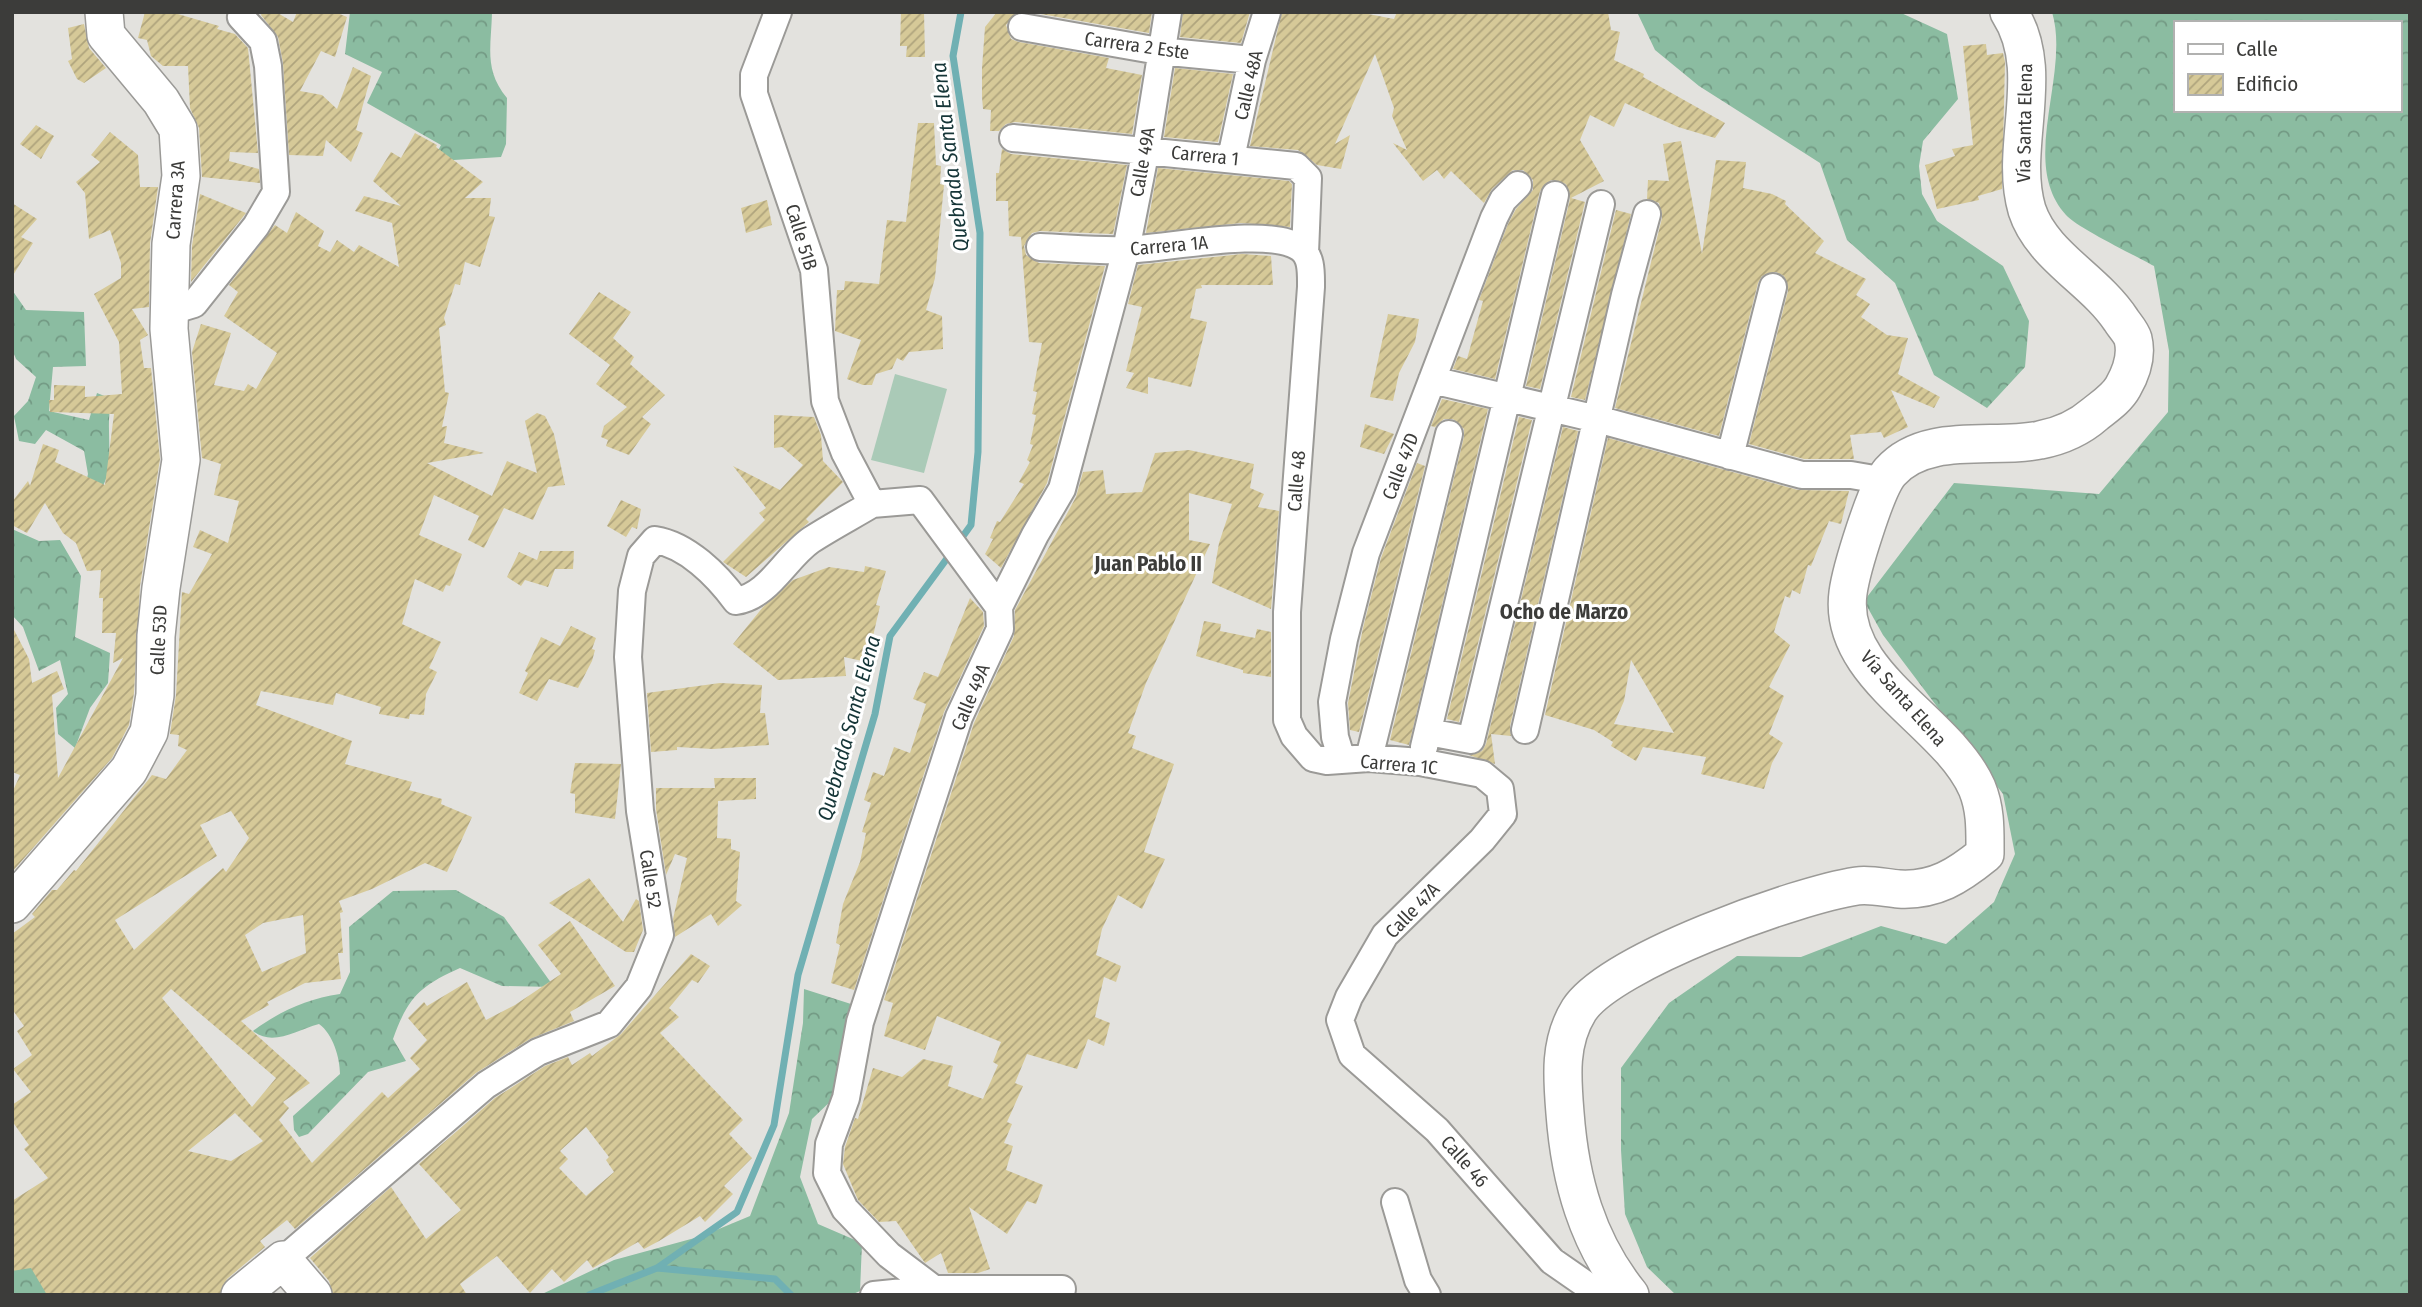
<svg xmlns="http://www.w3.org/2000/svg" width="2422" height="1307" font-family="'Fira Sans Condensed',sans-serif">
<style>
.forest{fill:url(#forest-crowns);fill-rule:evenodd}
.pitch{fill:#aacab7}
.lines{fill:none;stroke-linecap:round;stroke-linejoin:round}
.stream{stroke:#70b0b3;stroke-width:7}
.building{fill:url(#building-hatch);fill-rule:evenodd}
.street-casing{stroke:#9b9a97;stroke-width:30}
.secondary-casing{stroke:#9b9a97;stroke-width:40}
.street{stroke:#fff;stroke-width:26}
.secondary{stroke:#fff;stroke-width:37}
.labels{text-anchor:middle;stroke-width:6;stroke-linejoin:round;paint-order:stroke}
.street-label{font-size:19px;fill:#3c3c3a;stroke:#fff}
.water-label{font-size:21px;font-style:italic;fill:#153537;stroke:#fff}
.neighbourhood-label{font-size:21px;font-weight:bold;fill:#3c3c3a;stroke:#fff}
</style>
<defs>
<pattern id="forest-crowns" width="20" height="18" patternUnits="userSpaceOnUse" patternTransform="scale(1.75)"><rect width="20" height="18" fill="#8bbca1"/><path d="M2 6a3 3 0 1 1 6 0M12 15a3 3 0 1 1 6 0" fill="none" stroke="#739a84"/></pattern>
<pattern id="building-hatch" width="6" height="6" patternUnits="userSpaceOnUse" patternTransform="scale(1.75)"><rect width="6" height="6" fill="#d6c998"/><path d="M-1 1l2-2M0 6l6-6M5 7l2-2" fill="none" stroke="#afa47d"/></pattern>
</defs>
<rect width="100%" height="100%" fill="#e3e2de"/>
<path class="forest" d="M350 12 492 13C491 48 484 70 507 98L506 144 501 157 454 160 437 184 417 191 441 145 367 103 382 72 345 54Z
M1637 12H1899L1947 34 1958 99 1923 141 1919 166 1922 194 1937 221 2003 266 2029 321 2025 367 1987 408 1934 375 1895 283 1847 240 1820 163 1699 86 1655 50Z
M2052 12H2410V1295H1676L1647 1267 1625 1214 1621 1150V1068L1669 1003 1737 956 1801 957 1881 926 1946 944 1994 902 2015 854 2003 794 1883 635 1864 601 1954 483 2099 494 2168 412 2169 351 2154 266C2136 256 2076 227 2066 215 2018 162 2071 75 2052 12ZM2175 23H2399V110H2175Z
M12 290 26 310 84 312 86 366 53 367 49 411 89 420 97 393 112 399C105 424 113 451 107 476 104 486 96 497 92 506L82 501 88 474 84 451 46 430 35 444 19 441 14 416 28 401 36 377 16 359 12 349Z
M12 529 39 541 60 540 81 576 75 637 110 653 108 683 90 708 75 748 58 734 56 708 68 694 60 660 39 671 23 627 12 615Z
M456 890 504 917 554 987 502 986 460 968C420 986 408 997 393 1039L406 1061 368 1072 308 1134 299 1137 294 1130 293 1116 340 1074C340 1058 333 1034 319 1024 296 1030 273 1047 253 1031 280 1011 307 999 340 994L350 972 349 927 393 891Z
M804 989 851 1004 846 1057 835 1097 812 1119 800 1177 818 1224 862 1243 860 1291 851 1295H540L614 1260 702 1236 750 1216 789 1113 803 1023Z
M31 1252 50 1295H12V1259Z"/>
<path class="pitch" d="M895 374 947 389 924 473 871 460Z"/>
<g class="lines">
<path class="stream" d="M958 543 971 525 978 452 980 233 953 56 961 12
M657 1268 775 1279 791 1295
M589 1295 657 1268 737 1212 774 1125 798 975 875 714 890 636 951 553"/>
</g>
<path class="building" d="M145 12H171L219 26 217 29 235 34 248 48 258 153 230 152 229 161 259 169 260 183 202 177 199 128 190 108 188 66H163L151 56 147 40 138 38Z
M262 12H276L293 22 297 12H335L347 17 335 57 321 51 300 91 322 95 337 109 353 67 371 76 356 130 363 133 351 162 326 140 323 156 289 155 283 63 278 37 261 15Z
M901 12H924L925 57H906L907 46H900Z
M997 12H1017L1006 25 1011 39 1019 42 1109 58 1106 68 1142 75 1132 134 1015 122 1006 124 999 131H990L991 110 983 109 982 97V68L985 27Z
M1029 12H1152L1149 33Z
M1183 12H1250L1241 43 1180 37Z
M1282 12H1358L1394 19 1397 12H1608L1611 30 1620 32 1614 60 1644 74 1643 77 1725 123 1715 138 1678 127 1625 103 1614 127 1590 115 1580 140 1604 181 1571 198 1585 202 1540 389 1526 386 1570 199 1566 184 1551 180 1540 191 1495 379 1453 369 1458 356 1467 359 1483 301 1479 300 1508 224 1516 209 1533 190V180L1523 170H1513L1492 189 1484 203 1451 171 1444 179 1437 170 1423 181 1393 143 1407 150 1392 116 1394 108 1375 54 1335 144 1350 135 1341 169 1317 165 1298 150 1250 146Z
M84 24 89 48 106 68 84 83 77 79 68 61 72 59 68 28Z
M1986 44 1987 55 2003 53 2005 62 2002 189 1978 196 1979 200 1937 209 1925 165 1955 156 1952 149 1973 145 1963 46Z
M1175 68 1233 74 1218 142 1164 137Z
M918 123H934L936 165 941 166 940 184 944 185 935 278 926 310 942 316 943 349 909 352 903 361 897 358 892 369 876 374 872 385H863L847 379 861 340 835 331 837 290H844L845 281 879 284 887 220 906 222Z
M36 125 54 136 41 159 20 144Z
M110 132 138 155 140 187H158L150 243 149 307 132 309 148 335 140 340 144 368H151L160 459 140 586 134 693 129 725 112 758 12 872V793L20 775 12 772V626L29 659 32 683 57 671 64 689 52 695 58 778 123 658 113 663 116 633H102L103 598H99L101 570 87 571 76 543 63 533 45 503 27 533 12 525V502L28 481 30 486 43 444 59 450 55 462 105 485 114 414 50 412 49 400H54V385L85 386V397L122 394 119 342 94 294 121 278V263L110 230 89 239 85 193 76 182 100 162 91 155Z
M415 133 437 145 436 147 483 182 465 198H491L489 216 495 217 480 267 465 262 460 285 455 284 444 318 446 325 439 328 445 392 449 393 442 427 447 426 444 443 484 453 427 463 492 496 507 461 537 473 525 421 537 413 545 416 554 434 565 485 548 487 533 520 504 508 484 548 468 540 479 516 434 495 419 535 462 554 450 586 446 585 443 592 415 579 402 624 441 642 429 668 437 672 426 694 424 715 410 714 409 719 379 714 381 707 336 693 333 705 261 691 256 705 352 741 345 764 412 782 409 790 442 799 441 804 472 817 447 872 425 863 372 889 339 901 343 912 340 913 343 953H338L341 979 305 983 267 1002 269 1005 241 1021 310 1083 283 1102 289 1108 279 1120 312 1163 382 1092 388 1098 420 1069 410 1058 427 1040 408 1018 424 1002 427 1006 467 982 486 1020 515 1005 561 974 538 945 570 921 615 986 570 1012 574 1021 530 1039 476 1073 295 1229 287 1220 260 1241 265 1247 227 1279 220 1295H47L31 1268 12 1271V1201L48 1178 24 1149 29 1145 12 1121V1105L31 1092 13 1069 32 1055 17 1031 24 1026 12 1009V934L35 917 32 914 52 890H57L74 870 76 871 152 775 166 779 187 750 178 746 179 735 170 734 176 695 182 592 189 594 212 554 193 547 200 530 228 543 239 501 214 495 221 464 202 458 192 352 201 324 231 333 214 385 244 391 248 384 256 389 277 353 224 316 238 292 229 285 275 225 287 233 296 212 324 231 318 246 330 252 337 240 354 252 359 245 399 267 392 223 355 211 364 196 401 206 373 181 391 152 401 158ZM231 811 249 838 226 872 223 868 134 950 115 920 217 856 200 825ZM303 915 306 953 262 972 245 935 263 923ZM171 989 276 1078 252 1107 162 998ZM235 1113 263 1141 231 1161 188 1151Z
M1681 141 1702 254 1716 160 1746 162 1743 188 1772 194 1786 201 1785 204 1824 241 1815 253 1866 279 1856 295 1870 304 1861 317 1887 335 1908 338 1898 374 1940 397 1934 408 1891 390 1908 427 1884 438 1881 432 1850 435 1854 459H1804L1749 444 1788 291 1784 276 1776 272 1762 276 1758 283 1719 436 1615 408 1662 218 1659 203 1647 199 1648 180 1669 181 1663 144Z
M1002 149 1011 154 1127 165 1113 234 1040 231 1032 233 1024 246 1026 255 1039 263 1105 266 1047 483 1001 568 985 554 993 539 990 538 997 521 1000 522 1024 484 1019 482 1030 462 1027 460 1033 445 1030 444 1036 415 1032 414 1037 392 1033 391 1042 343 1029 342 1021 237 1009 236 1008 201H996V173H999Z
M1158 168 1289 181 1292 184 1290 227 1241 223 1146 233Z
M200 194 246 213 191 282 192 246Z
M767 200 772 225 746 233 741 208Z
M12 203 37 219 21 237 33 243 12 277Z
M1616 210 1631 214 1585 400 1571 397Z
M1242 254 1271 256 1273 285H1201L1202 288 1196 289 1190 318 1207 322 1191 387 1148 377V394L1126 388 1134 373 1126 371 1142 307 1128 304 1138 265Z
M599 292 631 312 613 338 634 357 630 364 665 395 642 417 651 424 629 455 606 446 608 440 601 437 604 426 627 407 596 384 610 365 569 334Z
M1388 314 1419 319 1415 342 1399 373 1393 401 1370 397Z
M1442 399 1488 409 1409 745 1390 740 1464 437V429L1453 419H1444L1435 427 1431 426Z
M774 415 814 417 821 435 823 461 843 482 806 519 809 522 746 577 723 562 765 520 759 513 766 508 733 466 780 490 803 465 782 447 774 448Z
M1519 417 1532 420 1459 722 1447 719Z
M1365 424 1394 434 1384 454 1360 447Z
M1563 427 1578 431 1510 726 1511 736 1491 734 1495 764 1469 755 1482 751 1486 744Z
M1608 438 1798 490 1849 491 1841 524 1829 521 1811 566 1808 565 1800 594 1792 590 1790 598 1785 596 1774 632 1790 645 1769 687 1784 696 1769 734 1783 743 1772 763 1764 789 1701 774 1706 757 1643 747 1636 761 1611 746 1613 742 1594 730 1545 715ZM1631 660 1674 733 1614 724 1624 701Z
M1189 450 1254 464 1250 488 1264 494 1258 507 1279 511 1271 609 1212 583 1219 543 1232 504 1189 493V540L1210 544 1146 683 1128 733 1136 736 1132 748 1174 764 1144 852 1165 859 1142 909 1118 895 1102 929 1096 955 1121 966 1116 982 1104 977 1095 1017 1110 1023 1104 1046 1088 1039 1077 1069 1027 1054 1015 1083 1023 1086 1007 1122 1012 1124 1004 1143 1013 1146 1006 1170 1043 1185 1036 1204 1027 1201 1007 1234 969 1207 990 1269 978 1273H948L941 1253 925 1263 896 1221 879 1222 858 1200 843 1164 845 1147 855 1118 858 1119 873 1068 902 1077 923 1059 953 1066 948 1086 983 1099 998 1065 993 1062 1001 1042 937 1016 925 1050 884 1036 893 1003 884 1000 974 723 1014 636 1015 610 1076 497 1083 472 1103 470 1106 494 1142 492 1155 453Z
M1417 463 1425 466 1359 732 1350 730 1348 703 1363 628 1381 558Z
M621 500 641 509 637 529 632 527 626 537 607 526Z
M540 551H574L573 569H555L548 587 525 580 521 586 507 577 519 552 537 560Z
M865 566 886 571 876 605 880 606 867 662 844 657 846 676 778 680 733 644 763 607 793 580 829 567 864 572Z
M970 598 983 612 984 626 944 712 854 990 831 983 840 945 836 943 843 904 860 862 866 833 862 832 871 803 864 800 873 772 884 776 894 747 910 753 926 704 913 699 924 672 938 677Z
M1204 621 1221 624 1220 631 1255 638 1257 629 1271 632V677L1243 673V670L1196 656Z
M571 626 596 638 592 649 595 650 592 661 578 688 549 679 537 701 519 693 528 673 525 671 541 637 560 646Z
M720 683 762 685 760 713H765L769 745 713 749 677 747V750L651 752 647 693Z
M575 763 621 764 615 819 575 813V794L570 793Z
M714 778H756V799L718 801 717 838 731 839V849L740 852 736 901 742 905 718 926 711 914 675 937 673 919 687 858 675 854 666 875 656 809V788H715Z
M589 878 623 922 636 899 639 901 643 930 634 952H626L549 903Z
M691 954 710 966 698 983 692 980 669 1008 679 1017 660 1033 743 1120 729 1134 752 1158 724 1186 733 1194 705 1222 700 1216 659 1241 644 1249 638 1242 593 1268 587 1260 564 1282 552 1269 530 1293 497 1256 460 1284 467 1295H333L329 1281 310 1258 391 1187 426 1239 461 1210 419 1164 495 1098 545 1066 568 1057 572 1065 590 1053 592 1056 621 1034ZM586 1127 609 1157 606 1160 614 1172 586 1196 559 1168 568 1159 560 1151Z"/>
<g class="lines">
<defs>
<path id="street" d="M778 12 754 75V94L814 270 825 401 845 453 872 504
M1022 27 1159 51 1252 60
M1013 138 1296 166 1308 178 1305 253
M1231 158 1252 60 1267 12
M1040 247C1068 248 1097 251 1125 250 1165 249 1269 226 1300 248 1312 256 1311 273 1311 287L1287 612V720L1294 736 1313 758 1327 761 1369 758 1420 762 1482 774 1500 789 1503 814 1482 840 1385 935 1349 997 1340 1020 1352 1055 1437 1130 1552 1261 1601 1295
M171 311 194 304 256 226 276 192 268 66 263 41 241 17 243 12
M1432 380 1597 419 1802 475H1851L1886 481
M1730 456 1773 287
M872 504 920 500 999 607
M1525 730 1625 295 1647 214
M1428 732 1471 740 1601 204
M1424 747 1555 195
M1369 758 1449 434
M1342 760 1335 737 1332 702 1344 639 1366 553 1494 218 1503 200 1518 185
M1395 1202 1418 1280 1427 1295
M283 1260 486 1085 538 1052 609 1024 639 987 660 935 640 811 628 657 632 591 641 556 655 540C687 545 717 575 736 601 769 596 785 558 811 540 831 527 852 516 872 504
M934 1289H1062
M874 1295 934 1289 889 1255 845 1209 827 1173 829 1144 846 1098 860 1022 959 717 1000 629 999 607 1035 535 1062 489 1126 250 1146 149 1168 12"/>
<path id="secondary" d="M12 904 129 770 149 732 155 695 156 636 161 588 181 460 169 329 171 244 181 176 178 129 161 101 106 35 104 12
M240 1295 283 1260 313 1295
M1630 1295C1587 1242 1570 1180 1565 1113 1562 1077 1559 1042 1579 1010 1611 961 1797 895 1857 886 1870 884 1886 888 1899 889 1935 891 1958 876 1985 854 1985 831 1986 810 1977 788 1947 720 1837 676 1848 593 1851 570 1876 488 1890 472 1926 431 1995 450 2040 440 2061 436 2079 428 2095 414 2105 406 2117 398 2123 387 2131 373 2137 355 2133 339 2131 332 2124 325 2121 320 2095 280 2042 256 2027 210 2008 146 2048 72 2009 12"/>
</defs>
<use href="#street" class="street-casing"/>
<use href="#secondary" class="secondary-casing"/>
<use href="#street" class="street"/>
<use href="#secondary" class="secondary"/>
</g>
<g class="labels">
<g class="street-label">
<text transform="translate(1137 45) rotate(8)" y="7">Carrera 2 Este</text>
<text transform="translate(1248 85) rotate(-77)" y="7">Calle 48A</text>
<text transform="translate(2024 123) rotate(-89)" y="7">Vía Santa Elena</text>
<text transform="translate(1205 155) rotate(6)" y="7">Carrera 1</text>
<text transform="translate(1142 162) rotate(-80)" y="7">Calle 49A</text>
<text transform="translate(175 200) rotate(-86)" y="7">Carrera 3A</text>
<text transform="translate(802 237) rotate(73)" y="7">Calle 51B</text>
<text transform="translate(1169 245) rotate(-5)" y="7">Carrera 1A</text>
<text transform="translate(1400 466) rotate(-69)" y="7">Calle 47D</text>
<text transform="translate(1296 481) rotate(-86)" y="7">Calle 48</text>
<text transform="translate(158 640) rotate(-87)" y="7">Calle 53D</text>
<text transform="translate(970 697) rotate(-67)" y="7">Calle 49A</text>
<text transform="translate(1904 698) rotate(49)" y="7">Vía Santa Elena</text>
<text transform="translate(1399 764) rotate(5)" y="7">Carrera 1C</text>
<text transform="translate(651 879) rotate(81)" y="7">Calle 52</text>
<text transform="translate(1412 910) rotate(-46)" y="7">Calle 47A</text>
<text transform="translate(1465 1161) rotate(49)" y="7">Calle 46</text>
</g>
<g class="water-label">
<text transform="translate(950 157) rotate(-97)" y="7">Quebrada Santa Elena</text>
<text transform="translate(849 728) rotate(-75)" y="7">Quebrada Santa Elena</text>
</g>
<g class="neighbourhood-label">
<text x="1148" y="571">Juan Pablo II</text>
<text x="1564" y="619">Ocho de Marzo</text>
</g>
</g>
<rect width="2422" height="1307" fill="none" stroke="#3c3c3a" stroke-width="28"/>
<rect x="2174" y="21" width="228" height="91" fill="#ffffff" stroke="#b1b1b0" stroke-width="2"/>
<rect x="2188" y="44" width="35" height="10" fill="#ffffff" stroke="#b1b1b0" stroke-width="2"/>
<text x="2236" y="56" font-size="21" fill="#3c3c3a">Calle</text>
<rect x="2188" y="74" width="35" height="21" fill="url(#building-hatch)" stroke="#b1b1b0" stroke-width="2"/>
<text x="2236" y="91" font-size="21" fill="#3c3c3a">Edificio</text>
</svg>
